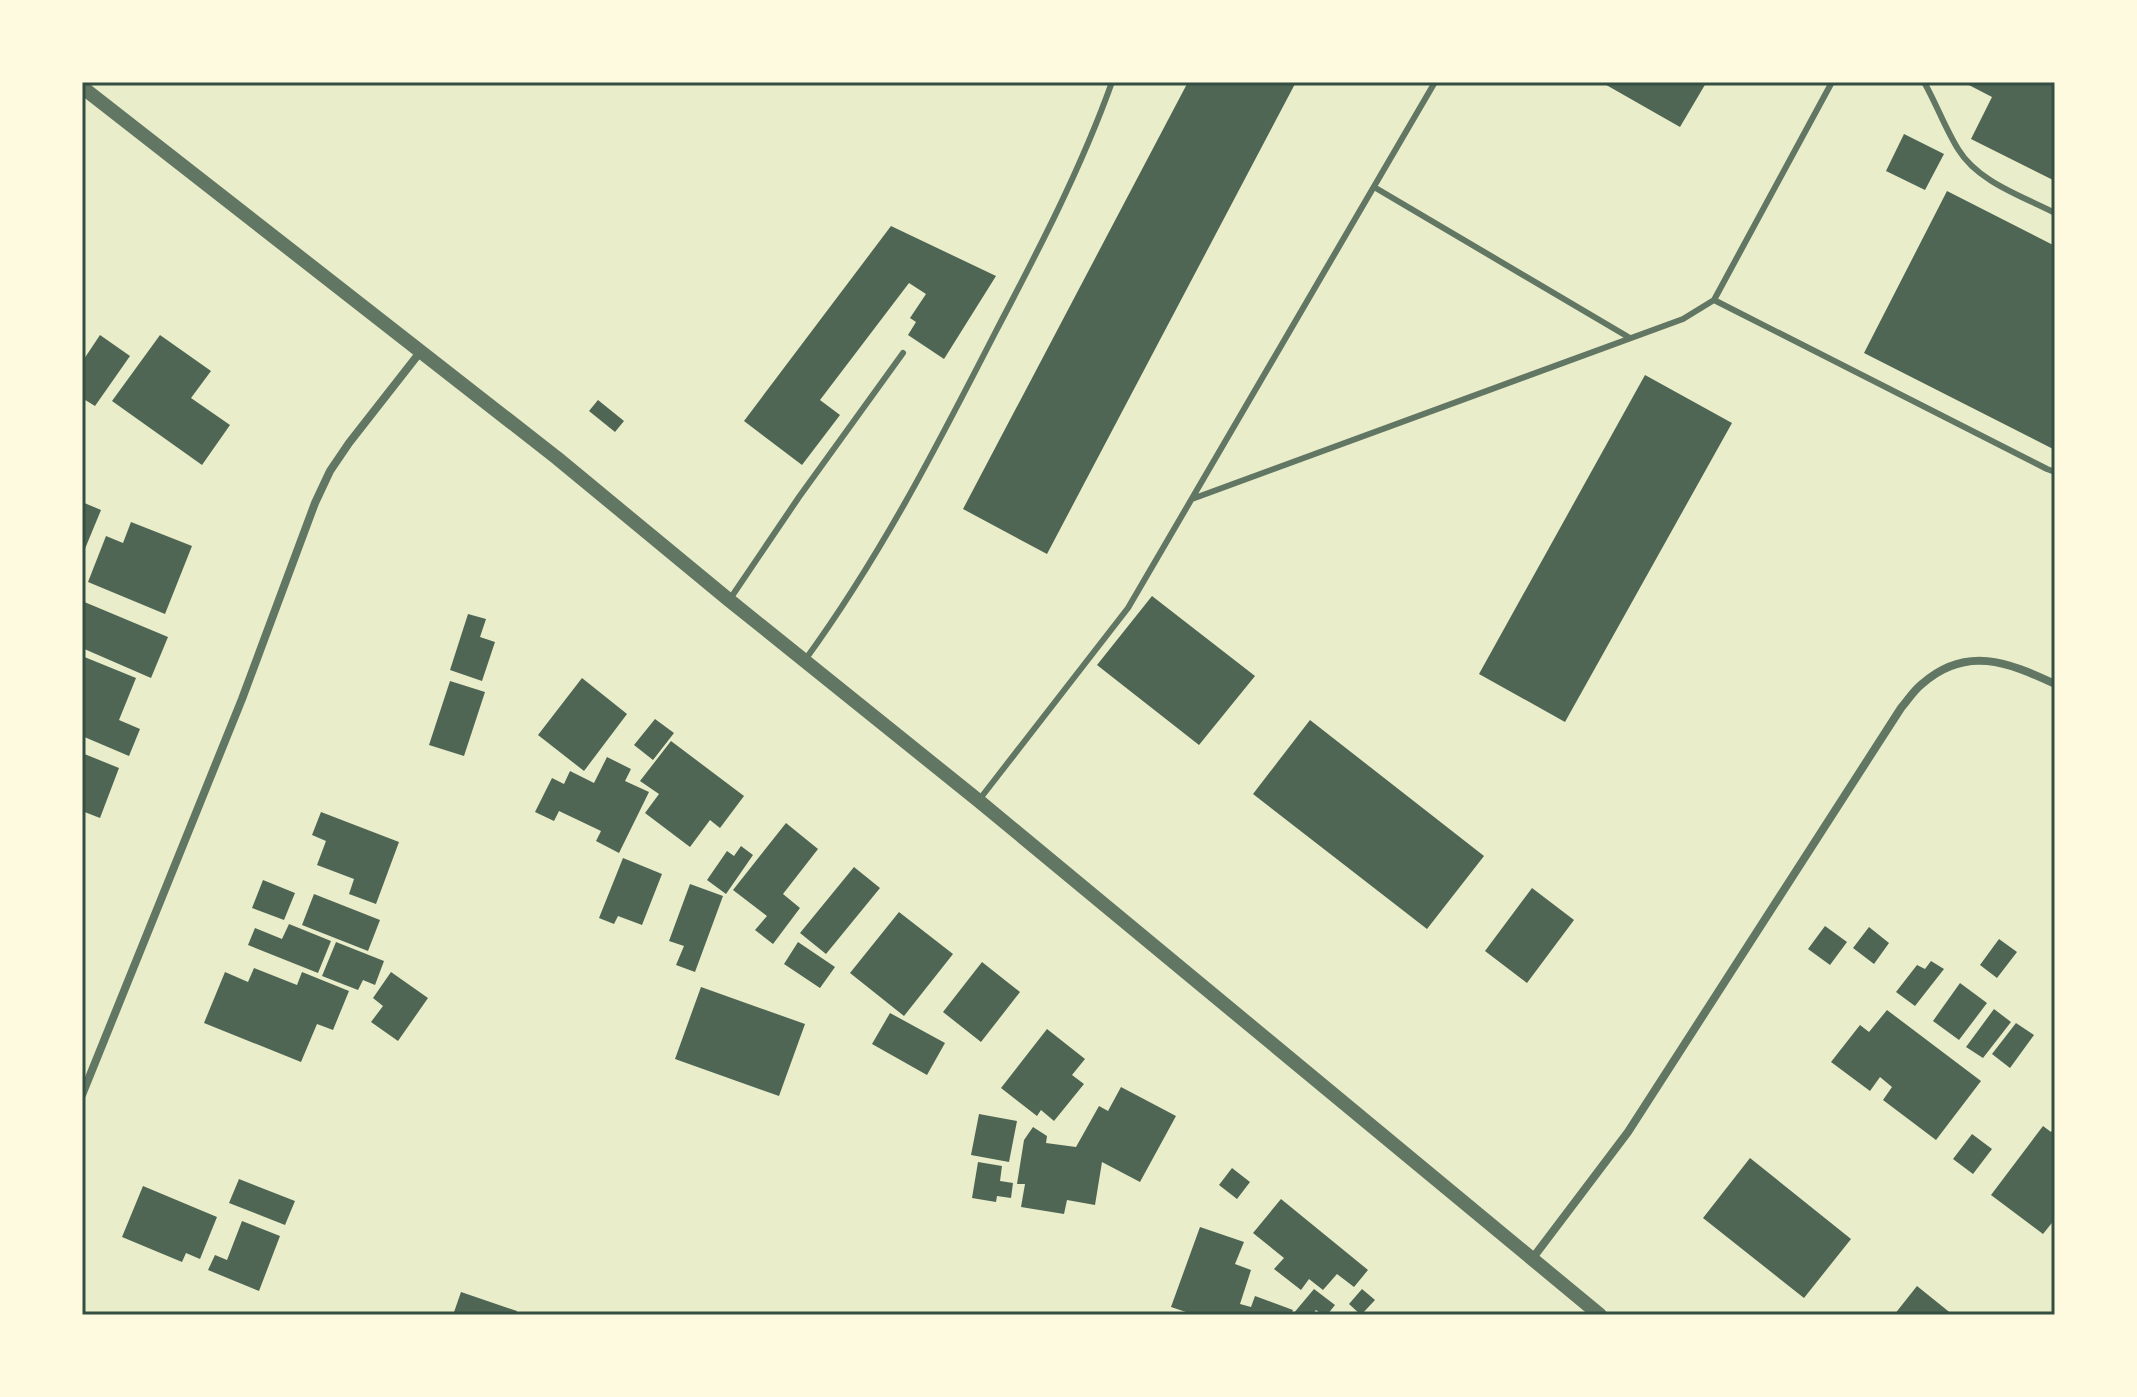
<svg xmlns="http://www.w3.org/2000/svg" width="2137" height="1397" font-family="'Exo 2',sans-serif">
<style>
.building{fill:#4f6655}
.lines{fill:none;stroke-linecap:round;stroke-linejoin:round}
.service{stroke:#617663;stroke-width:6}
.minor{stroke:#617663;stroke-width:8}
.tertiary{stroke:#617663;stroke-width:14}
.neatline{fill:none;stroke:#344e41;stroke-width:3}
</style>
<rect width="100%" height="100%" fill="#e9edc9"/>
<path class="building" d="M1188 82H1296L1047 554 963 509Z
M1601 82H1704L1706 83 1680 127Z
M1963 82H2055V181L1971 139 1992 97Z
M1904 134 1944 154 1925 190 1886 171Z
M1947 191 2055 246V450L1864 353Z
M891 226 996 276 944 359 908 335 916 322 910 318 926 294 909 283 820 400 840 415 802 465 744 421Z
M100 335 130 356 95 406 82 398V362Z
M160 335 211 371 191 398 230 425 202 465 112 401Z
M1645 375 1732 423 1565 722 1479 674Z
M598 400 624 421 615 432 589 411Z
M82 502 101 510 82 556Z
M131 522 192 546 165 614 88 582 106 536 123 543Z
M1152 596 1255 676 1199 745 1097 665Z
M82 601 168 637 151 678 82 648Z
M468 614 486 619 480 637 495 642 482 681 450 670Z
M82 656 136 678 119 720 140 729 129 756 82 736Z
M582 678 627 714 584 771 538 735Z
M450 681 485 692 464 756 429 745Z
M655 719 674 733 653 760 634 745Z
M1310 720 1484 856 1427 929 1253 794Z
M671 741 744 796 720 828 710 820 690 847 645 813 659 794 640 781Z
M82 753 119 768 100 818 82 811Z
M607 757 631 769 625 781 649 792 619 853 596 841 601 831 559 811 554 821 535 812 552 778 564 784 570 771 594 783Z
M321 812 399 842 376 904 349 894 354 879 317 865 326 841 312 835Z
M786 823 818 849 783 894 800 908 773 944 755 930 767 916 733 890Z
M741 846 753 855 726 894 707 880 727 851 734 856Z
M623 858 662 874 642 925 618 916 614 924 599 918Z
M854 867 880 888 826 954 800 933Z
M263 880 295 893 284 920 252 908Z
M690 884 723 896 695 972 676 965 684 946 669 941Z
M1532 888 1574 920 1527 983 1485 951Z
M314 894 380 920 368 951 302 925Z
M899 912 953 954 904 1016 850 973Z
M289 924 331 941 318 973 248 945 255 928 282 939Z
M1825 926 1847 942 1830 965 1808 949Z
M1869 927 1889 943 1874 964 1853 948Z
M1999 939 2017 952 1997 978 1980 965Z
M336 942 384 961 375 985 363 980 358 990 322 976Z
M798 942 835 967 820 988 784 964Z
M1931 961 1944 969 1915 1006 1896 992 1917 965 1925 969Z
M982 962 1020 992 981 1042 943 1012Z
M254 968 297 985 302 972 349 991 333 1030 317 1024 301 1062 204 1023 225 972 248 982Z
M391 972 428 998 398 1041 371 1022 383 1006 373 998Z
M1960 983 1987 1003 1959 1040 1933 1021Z
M701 987 805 1024 779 1096 675 1059Z
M1994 1009 2011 1022 1983 1058 1966 1047Z
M1887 1010 1981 1081 1936 1140 1883 1100 1892 1087 1880 1077 1870 1091 1831 1062 1860 1025 1869 1032Z
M890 1013 945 1043 927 1075 872 1044Z
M2016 1023 2034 1035 2010 1068 1992 1054Z
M1047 1029 1085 1059 1072 1075 1084 1084 1054 1121 1041 1110 1037 1116 1001 1088Z
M1121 1087 1176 1116 1140 1182 1102 1162 1095 1205 1067 1200 1064 1214 1021 1207 1025 1184H1017L1024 1140 1033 1127 1047 1136 1046 1143 1076 1147 1099 1106 1108 1111Z
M979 1114 1017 1121 1009 1162 971 1155Z
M2043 1126 2051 1132 2055 1126V1219L2043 1234 1991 1195Z
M1972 1134 1992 1149 1973 1174 1953 1159Z
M1750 1158 1851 1239 1804 1298 1703 1218Z
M978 1162 1002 1166 1000 1181 1013 1183 1011 1198 997 1196 996 1202 972 1198Z
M1232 1168 1250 1182 1237 1199 1219 1185Z
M239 1179 295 1201 285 1225 229 1203Z
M143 1186 217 1217 200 1259 186 1253 182 1262 122 1237Z
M1281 1199 1368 1270 1354 1287 1337 1274 1323 1290 1309 1279 1301 1290 1274 1269 1284 1258 1253 1233Z
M242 1221 280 1236 259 1291 208 1270 215 1255 227 1260Z
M1200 1227 1244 1242 1235 1264 1251 1270 1240 1304 1251 1307 1255 1296 1293 1310 1291 1315H1195L1171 1307Z
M1917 1286 1953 1315H1894Z
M1314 1289 1335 1305 1327 1315H1323L1316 1310 1312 1315H1295L1293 1314Z
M1362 1289 1375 1300 1361 1315 1349 1304Z
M461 1292 517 1311 516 1315H453Z"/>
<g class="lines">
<path class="service" d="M1924 82C1936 103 1945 128 1958 149 1978 182 2022 196 2055 213
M1374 187 1630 338
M1714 300 2047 469 2055 472
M1192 499 1683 319 1714 300 1832 82
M730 599 799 497 903 353
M805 660C880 557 936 448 994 335 1037 253 1081 169 1112 82
M979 800 1128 608 1435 82"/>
<path class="minor" d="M82 1095 242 699 315 503 330 471 349 443 421 351
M1532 1259 1628 1132 1901 708C1908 700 1914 690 1922 684 1966 645 2008 662 2055 684"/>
<path class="tertiary" d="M82 87 557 458 729 600 979 801 1600 1315"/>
</g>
<rect width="2137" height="1397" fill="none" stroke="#fefae0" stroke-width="168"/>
<rect x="84" y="84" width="1969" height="1229" class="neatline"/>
</svg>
